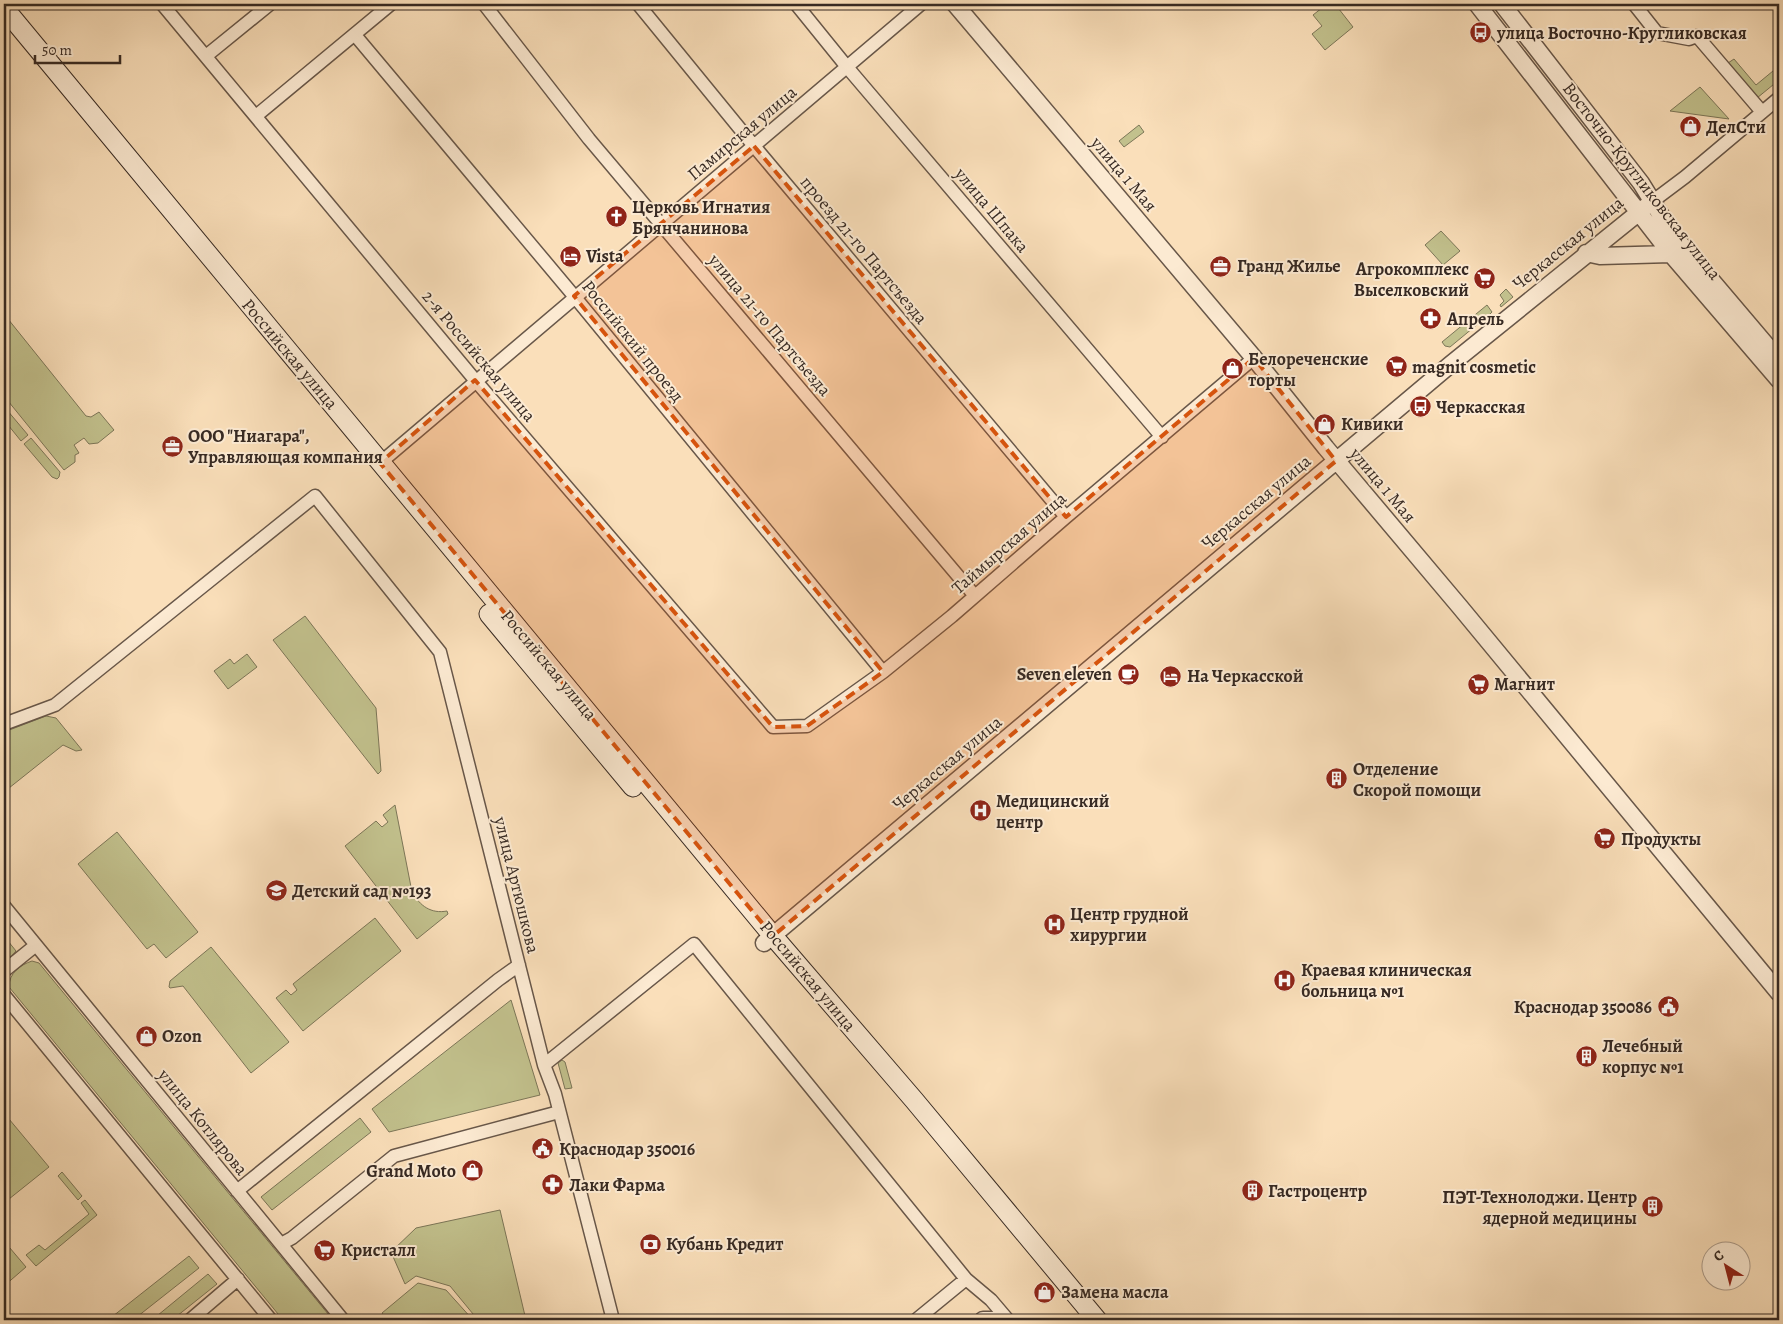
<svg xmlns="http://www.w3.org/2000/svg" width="1783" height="1324" font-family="Alegreya,serif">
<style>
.green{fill:#c2c18d;stroke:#7c7658}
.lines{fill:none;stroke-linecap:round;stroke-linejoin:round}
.minor-casing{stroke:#685749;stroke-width:15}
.tertiary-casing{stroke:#685749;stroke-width:19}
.secondary-casing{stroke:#372a23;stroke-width:21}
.minor{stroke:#fcead2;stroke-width:12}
.tertiary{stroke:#fcead2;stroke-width:16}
.secondary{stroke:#fcead2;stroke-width:19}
.marked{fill:#d6540e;fill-opacity:0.2;stroke:#d6540e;stroke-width:4;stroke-dasharray:10 6;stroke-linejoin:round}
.labels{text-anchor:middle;stroke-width:4;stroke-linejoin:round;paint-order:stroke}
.poi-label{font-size:18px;font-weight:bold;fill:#372a23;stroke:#fcead2;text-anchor:start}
.street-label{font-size:18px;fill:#372a23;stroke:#fcead2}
</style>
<rect width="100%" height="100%" fill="#fadfba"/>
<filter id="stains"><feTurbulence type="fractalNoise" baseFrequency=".004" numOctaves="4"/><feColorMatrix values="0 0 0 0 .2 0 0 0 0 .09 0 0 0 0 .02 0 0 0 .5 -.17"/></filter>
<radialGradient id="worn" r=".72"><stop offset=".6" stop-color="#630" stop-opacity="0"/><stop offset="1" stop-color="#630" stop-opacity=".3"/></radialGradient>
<path class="green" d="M1327 4H1335L1353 27 1325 50 1312 34 1322 26 1313 15Z
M1734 59 1756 85 1779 66V80L1757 98 1728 63Z
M1700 87 1729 119 1670 111Z
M1139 125 1144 132 1124 147 1119 141Z
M1441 231 1460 251 1443 265 1425 245Z
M1506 289 1513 297 1501 307 1500 305 1504 301 1500 295Z
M1487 305 1492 312 1490 314 1450 347 1445 346 1442 342Z
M4 314 86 416 91 417 99 412 114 430 98 443 89 444 84 438 74 445 79 453 75 455V462L64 470 4 396Z
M7 410 28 435 21 441 4 420V413Z
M31 438 60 472 59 477 57 479 52 477 24 444Z
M305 616 376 708 381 771 378 774 273 640Z
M247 654 257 667 228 689 214 671 230 659 234 664Z
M46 716 56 718 82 750 76 751 63 745 4 792V732Z
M395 805 412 892C420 906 431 914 447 911L448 914 417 939 345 846 376 821 382 827 388 822 383 815Z
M117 832 198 932 166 958 154 944 147 949 78 864Z
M375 918 401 951 303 1031 276 998 286 990 291 995 297 990 293 984Z
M4 936 16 951 10 958 4 962Z
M211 947 289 1042 251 1073 183 986 170 988 169 987 170 981Z
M32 961 39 963 333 1320H283L9 987C9 973 20 965 32 961Z
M511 1000 540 1095 389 1132 372 1109Z
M562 1060 565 1062 572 1088 565 1089 558 1063Z
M360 1118 371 1132 272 1210 261 1197Z
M9 1119 49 1167 4 1203V1123Z
M62 1172 82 1196 78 1200 58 1176Z
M85 1200 97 1215 36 1266 26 1255 39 1245 45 1250 89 1214 81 1203Z
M500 1210 526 1320H478L450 1286 416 1276 405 1284 391 1252 416 1228Z
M4 1241 26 1267 4 1286Z
M189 1256 199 1268 133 1320H108Z
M208 1274 217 1284 172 1320H152Z
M418 1283 446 1290 473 1320H387L382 1313Z"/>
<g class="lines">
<defs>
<path id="minor" d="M162 4 475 380 773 727 807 726 883 672 952 616 1066 517 1254 358
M484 4 589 139 975 596
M638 4 754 146 1066 517
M796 4 847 67 1162 437
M1634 4 1657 33 1689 39 1697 36 1762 112
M355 35 574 296 883 672
M206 56 270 4
M256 116 391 4
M1653 201 1685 177 1779 98
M380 463 921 4
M4 724 55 705 315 496 440 652 544 1065 555 1094 613 1320
M4 906 343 1320
M4 971 36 945
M4 995 271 1320
M544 1065 694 944 966 1279 991 1300 1008 1320
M237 1191 498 980 519 965
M281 1244 292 1238 394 1156 559 1112
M190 1320 238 1279
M916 1320 966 1279"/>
<path id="tertiary" d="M955 4 1254 358 1326 448 1460 607 1779 993
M1477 4 1671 254 1779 380
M1502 4 1641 183 1673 235 1779 360
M1586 253 1600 256 1671 254
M764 943 1451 364 1653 201
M983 1320H997"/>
<path id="secondary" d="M4 8 773 936 914 1100 1097 1320
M489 614 633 787"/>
</defs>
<use href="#minor" class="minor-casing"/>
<use href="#tertiary" class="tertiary-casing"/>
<use href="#secondary" class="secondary-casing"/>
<use href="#minor" class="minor"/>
<use href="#tertiary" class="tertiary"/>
<use href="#secondary" class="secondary"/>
</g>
<path class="marked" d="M754 146 1066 517 1254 358 1336 461 773 936 380 463 475 380 773 727 807 726 883 672 574 296Z"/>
<defs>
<symbol id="bus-disc" viewBox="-11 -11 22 22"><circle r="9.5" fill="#8f2418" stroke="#fcead2"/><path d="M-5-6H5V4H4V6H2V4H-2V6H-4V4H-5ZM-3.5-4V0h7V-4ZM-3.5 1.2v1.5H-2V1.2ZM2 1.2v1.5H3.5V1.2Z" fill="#fff"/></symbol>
<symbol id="shop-disc" viewBox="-11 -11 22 22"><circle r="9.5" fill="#8f2418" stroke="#fcead2"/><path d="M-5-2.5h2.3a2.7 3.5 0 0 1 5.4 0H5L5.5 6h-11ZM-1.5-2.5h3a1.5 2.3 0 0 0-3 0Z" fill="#fff"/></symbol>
<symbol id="church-disc" viewBox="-11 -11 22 22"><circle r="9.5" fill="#8f2418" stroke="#fcead2"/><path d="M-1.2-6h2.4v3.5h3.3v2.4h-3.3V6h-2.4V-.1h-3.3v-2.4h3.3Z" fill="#fff"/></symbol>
<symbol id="hotel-disc" viewBox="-11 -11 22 22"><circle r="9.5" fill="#8f2418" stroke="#fcead2"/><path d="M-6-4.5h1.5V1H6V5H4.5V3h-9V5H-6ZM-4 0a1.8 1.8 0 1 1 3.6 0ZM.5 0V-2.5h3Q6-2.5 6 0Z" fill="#fff"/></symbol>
<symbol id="office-disc" viewBox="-11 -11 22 22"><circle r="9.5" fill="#8f2418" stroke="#fcead2"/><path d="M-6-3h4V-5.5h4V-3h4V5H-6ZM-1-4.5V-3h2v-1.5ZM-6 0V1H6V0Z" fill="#fff"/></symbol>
<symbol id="supermarket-disc" viewBox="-11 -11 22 22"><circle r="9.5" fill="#8f2418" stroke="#fcead2"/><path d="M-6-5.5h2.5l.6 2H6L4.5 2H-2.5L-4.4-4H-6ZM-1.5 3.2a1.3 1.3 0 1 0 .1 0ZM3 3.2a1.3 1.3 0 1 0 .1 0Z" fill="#fff"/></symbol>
<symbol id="pharmacy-disc" viewBox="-11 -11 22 22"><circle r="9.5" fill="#8f2418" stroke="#fcead2"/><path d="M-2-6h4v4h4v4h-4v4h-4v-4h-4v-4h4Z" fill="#fff"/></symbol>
<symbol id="cafe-disc" viewBox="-11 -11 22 22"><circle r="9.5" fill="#8f2418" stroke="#fcead2"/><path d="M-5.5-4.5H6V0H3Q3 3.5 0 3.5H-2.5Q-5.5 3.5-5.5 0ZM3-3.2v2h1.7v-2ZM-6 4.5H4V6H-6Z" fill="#fff"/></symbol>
<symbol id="building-disc" viewBox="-11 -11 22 22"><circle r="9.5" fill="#8f2418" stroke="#fcead2"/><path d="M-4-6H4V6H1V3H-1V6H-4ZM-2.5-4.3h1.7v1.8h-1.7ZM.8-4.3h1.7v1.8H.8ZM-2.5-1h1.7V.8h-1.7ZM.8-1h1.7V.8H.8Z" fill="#fff"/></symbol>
<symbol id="hospital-disc" viewBox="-11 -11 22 22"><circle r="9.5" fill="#8f2418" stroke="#fcead2"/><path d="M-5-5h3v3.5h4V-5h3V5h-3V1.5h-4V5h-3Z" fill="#fff"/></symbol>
<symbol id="school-disc" viewBox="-11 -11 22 22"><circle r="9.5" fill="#8f2418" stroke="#fcead2"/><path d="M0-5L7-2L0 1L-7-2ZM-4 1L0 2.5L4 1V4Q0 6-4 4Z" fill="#fff"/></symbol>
<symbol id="civic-disc" viewBox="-11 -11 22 22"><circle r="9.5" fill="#8f2418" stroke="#fcead2"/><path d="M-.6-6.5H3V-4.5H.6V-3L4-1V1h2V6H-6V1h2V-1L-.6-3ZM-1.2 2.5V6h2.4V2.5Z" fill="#fff"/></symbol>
<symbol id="bank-disc" viewBox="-11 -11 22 22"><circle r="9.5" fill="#8f2418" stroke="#fcead2"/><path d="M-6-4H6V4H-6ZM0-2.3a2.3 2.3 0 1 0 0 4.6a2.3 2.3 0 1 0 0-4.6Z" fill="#fff"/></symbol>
</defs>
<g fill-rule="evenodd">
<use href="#bus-disc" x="1468" y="20" width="25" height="25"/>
<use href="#shop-disc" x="1678" y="114" width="25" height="25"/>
<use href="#church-disc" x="604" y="204" width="25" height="25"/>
<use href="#hotel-disc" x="558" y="244" width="25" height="25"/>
<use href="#office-disc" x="1208" y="254" width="25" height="25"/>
<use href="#supermarket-disc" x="1472" y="266" width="25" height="25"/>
<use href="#pharmacy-disc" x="1418" y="306" width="25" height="25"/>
<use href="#supermarket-disc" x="1384" y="354" width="25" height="25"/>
<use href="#shop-disc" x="1220" y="356" width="25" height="25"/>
<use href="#bus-disc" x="1408" y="394" width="25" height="25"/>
<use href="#shop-disc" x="1312" y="412" width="25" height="25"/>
<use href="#office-disc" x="160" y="434" width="25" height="25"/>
<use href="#cafe-disc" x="1116" y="662" width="25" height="25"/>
<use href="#hotel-disc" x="1158" y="664" width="25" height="25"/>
<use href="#supermarket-disc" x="1466" y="672" width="25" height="25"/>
<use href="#building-disc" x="1324" y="766" width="25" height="25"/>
<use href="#hospital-disc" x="968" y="798" width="25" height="25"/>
<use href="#supermarket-disc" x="1592" y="826" width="25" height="25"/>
<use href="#school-disc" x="264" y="878" width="25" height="25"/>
<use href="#hospital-disc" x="1042" y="912" width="25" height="25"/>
<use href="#hospital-disc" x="1272" y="968" width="25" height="25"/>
<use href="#civic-disc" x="1656" y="994" width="25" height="25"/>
<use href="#shop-disc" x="134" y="1024" width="25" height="25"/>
<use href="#building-disc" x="1574" y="1044" width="25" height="25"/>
<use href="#civic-disc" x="530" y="1136" width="25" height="25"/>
<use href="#shop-disc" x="460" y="1158" width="25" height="25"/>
<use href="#pharmacy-disc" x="540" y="1172" width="25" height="25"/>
<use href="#building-disc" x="1240" y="1178" width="25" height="25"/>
<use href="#building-disc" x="1640" y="1194" width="25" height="25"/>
<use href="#bank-disc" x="638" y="1232" width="25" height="25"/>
<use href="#supermarket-disc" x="312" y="1238" width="25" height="25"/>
<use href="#shop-disc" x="1032" y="1280" width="25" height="25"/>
</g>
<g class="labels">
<g class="poi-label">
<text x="1497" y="39">улица Восточно-Кругликовская</text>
<text x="1706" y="133">ДелСти</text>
<text x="632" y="213">Церковь Игнатия<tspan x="632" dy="21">Брянчанинова</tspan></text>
<text x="586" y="262">Vista</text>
<text x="1237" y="272">Гранд Жилье</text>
<text x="1469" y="275" text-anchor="end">Агрокомплекс<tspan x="1469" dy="21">Выселковский</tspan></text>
<text x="1447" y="325">Апрель</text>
<text x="1248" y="365">Белореченские<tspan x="1248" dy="21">торты</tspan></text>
<text x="1412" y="373">magnit cosmetic</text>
<text x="1436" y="413">Черкасская</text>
<text x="1341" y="430">Кивики</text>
<text x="188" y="442">ООО "Ниагара",<tspan x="188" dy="21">Управляющая компания</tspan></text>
<text x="1112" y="680" text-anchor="end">Seven eleven</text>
<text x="1187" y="682">На Черкасской</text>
<text x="1494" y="690">Магнит</text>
<text x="1353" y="775">Отделение<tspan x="1353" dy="21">Скорой помощи</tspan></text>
<text x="996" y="807">Медицинский<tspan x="996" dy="21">центр</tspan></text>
<text x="1621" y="845">Продукты</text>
<text x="292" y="897">Детский сад №193</text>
<text x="1070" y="920">Центр грудной<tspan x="1070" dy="21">хирургии</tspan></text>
<text x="1301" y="976">Краевая клиническая<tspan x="1301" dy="21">больница №1</tspan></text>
<text x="1652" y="1013" text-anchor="end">Краснодар 350086</text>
<text x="162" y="1042">Ozon</text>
<text x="1602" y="1052">Лечебный<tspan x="1602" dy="21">корпус №1</tspan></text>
<text x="559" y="1155">Краснодар 350016</text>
<text x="456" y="1177" text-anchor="end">Grand Moto</text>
<text x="569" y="1191">Лаки Фарма</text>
<text x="1268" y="1197">Гастроцентр</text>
<text x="1637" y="1203" text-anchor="end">ПЭТ-Технолоджи. Центр<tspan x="1637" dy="21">ядерной медицины</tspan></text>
<text x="666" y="1250">Кубань Кредит</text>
<text x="341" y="1256">Кристалл</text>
<text x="1061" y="1298">Замена масла</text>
</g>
<g class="street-label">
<text transform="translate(742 133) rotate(-40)" y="6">Памирская улица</text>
<text transform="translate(1124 174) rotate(50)" y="6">улица 1 Мая</text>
<text transform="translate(1642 181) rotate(52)" y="6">Восточно-Кругликовская улица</text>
<text transform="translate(992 210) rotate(50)" y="6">улица Шпака</text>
<text transform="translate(1568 243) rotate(-39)" y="6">Черкасская улица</text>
<text transform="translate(864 250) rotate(50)" y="6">проезд 21-го Партсъезда</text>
<text transform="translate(770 325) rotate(50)" y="6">улица 21-го Партсъезда</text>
<text transform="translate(633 341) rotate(51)" y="6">Российский проезд</text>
<text transform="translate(290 354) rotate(50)" y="6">Российская улица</text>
<text transform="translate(479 356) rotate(50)" y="6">2-я Российская улица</text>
<text transform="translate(1383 485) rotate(50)" y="6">улица 1 Мая</text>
<text transform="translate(1256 502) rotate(-40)" y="6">Черкасская улица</text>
<text transform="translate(1009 543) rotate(-41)" y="6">Таймырская улица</text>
<text transform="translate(549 665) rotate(50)" y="6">Российская улица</text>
<text transform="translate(947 763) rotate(-40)" y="6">Черкасская улица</text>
<text transform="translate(517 885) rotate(76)" y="6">улица Артюшкова</text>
<text transform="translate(808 976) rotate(50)" y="6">Российская улица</text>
<text transform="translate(203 1122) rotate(51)" y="6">улица Котлярова</text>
</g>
</g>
<rect width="1783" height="1324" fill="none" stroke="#fadfba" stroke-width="20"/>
<rect x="5" y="5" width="1773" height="1314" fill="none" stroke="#372a23" stroke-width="2.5"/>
<rect x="10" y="10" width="1763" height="1304" fill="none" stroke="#372a23"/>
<g transform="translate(1726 1266) rotate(324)"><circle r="24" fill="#fcead2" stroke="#ad9d8c"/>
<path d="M0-4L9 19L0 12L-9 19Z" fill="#8f2418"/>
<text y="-8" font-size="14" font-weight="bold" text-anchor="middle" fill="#372a23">С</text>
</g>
<path d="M35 55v8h85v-8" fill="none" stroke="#372a23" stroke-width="2.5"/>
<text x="42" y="55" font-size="15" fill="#372a23" stroke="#fcead2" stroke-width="4" paint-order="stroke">50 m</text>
<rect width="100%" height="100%" filter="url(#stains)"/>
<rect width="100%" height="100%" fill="url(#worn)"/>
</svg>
